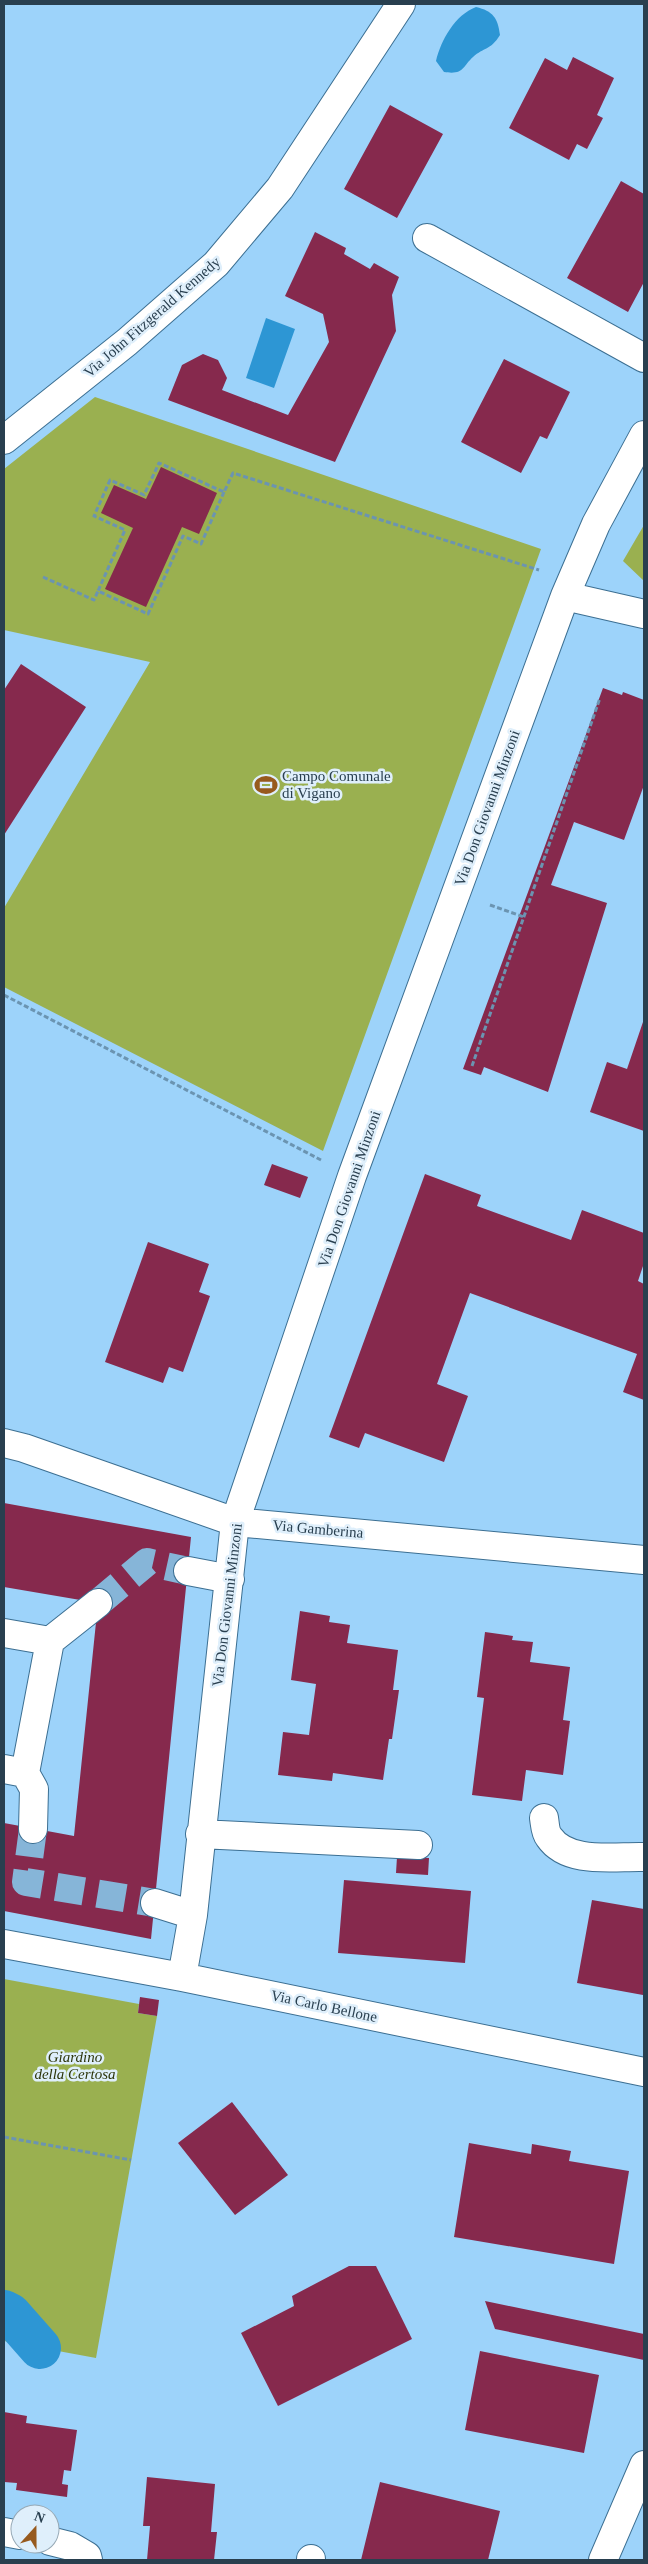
<svg xmlns="http://www.w3.org/2000/svg" width="648" height="2564" font-family="Georgia,serif">
<style>
.green{fill:#9ab050}
.water{fill:#2d96d4}
.lines{fill:none;stroke-linecap:round;stroke-linejoin:round}
.canal{stroke:#2d96d4;stroke-width:42}
.building{fill:#86294d}
.minor-tunnel{stroke:#86b5d8;stroke-width:28;stroke-dasharray:28 14;stroke-linecap:butt}
.minor-casing{stroke:#3c6f92;stroke-width:30}
.path{stroke:#6b94b1;stroke-width:3;stroke-dasharray:5 2.5;stroke-linecap:butt}
.minor{stroke:#fff;stroke-width:28}
.labels{text-anchor:middle;stroke-width:5;stroke-linejoin:round;paint-order:stroke}
.street-label{font-size:15px;fill:#293f4f;stroke:#dfeffb}
.poi-label{font-size:15px;fill:#293f4f;stroke:#dfeffb;text-anchor:start}
.park-label{font-size:15px;font-style:italic;fill:#2d360b;stroke:#dfeffb}
</style>
<rect width="100%" height="100%" fill="#9dd3fa"/>
<path class="green" d="M95 397 541 549 323 1151 4 987V908L150 662 4 630V469Z
M644 525V581L623 561Z
M4 1979 139 2004 138 2013 157 2016 96 2358 4 2341Z"/>
<path class="water" d="M476 7C493 11 498 18 500 35 490 51 484 47 473 57 462 67 464 75 444 72L436 61C441 40 455 15 476 7Z
M266 318 295 329 274 388 246 378Z"/>
<g class="lines">
<path class="canal" d="M4 2311 10 2314 40 2348"/>
</g>
<path class="building" d="M573 57 614 78 597 115 603 118 587 149 577 144 569 160 509 128 545 58 567 70Z
M390 105 443 134 397 218 344 189Z
M621 181 644 194V282L628 312 567 278Z
M315 232 346 248 344 254 370 269 374 263 399 277 392 295 396 331 335 462 168 400 182 365 203 354 218 360 227 378 222 390 288 415 329 342 323 314 285 296Z
M504 359 570 392 547 439 540 436 521 473 461 442Z
M161 467 217 493 199 534 182 527 146 607 105 589 133 528 101 513 114 485 146 499Z
M21 664 86 707 4 835V690Z
M603 688 622 695 623 692 644 700V785L624 840 574 822 551 885 607 903 548 1092 484 1067 481 1075 463 1069Z
M644 1019V1131L590 1112 607 1062 627 1069Z
M272 1164 308 1177 300 1198 264 1185Z
M425 1174 481 1195 477 1206 571 1240 582 1210 644 1233V1263L638 1281 644 1284V1400L623 1392 637 1354 470 1293 437 1384 468 1396 444 1462 365 1433 359 1448 329 1437Z
M148 1242 209 1264 199 1292 210 1296 183 1372 169 1367 163 1383 105 1362Z
M4 1503 191 1537 151 1939 4 1911V1823L74 1836 98 1603 4 1587Z
M300 1611 330 1616 329 1622 350 1625 347 1643 398 1650 393 1690H399L392 1739H389L383 1780 333 1773 332 1781 278 1775 283 1732 309 1735 316 1684 291 1680Z
M485 1632 513 1636 512 1640 533 1642 530 1662 570 1667 563 1720 570 1721 563 1775 526 1770 522 1801 472 1795 484 1698 477 1697Z
M397 1857 429 1858 428 1875 396 1873Z
M344 1880 471 1891 465 1963 338 1953Z
M592 1900 644 1909 643 1995 577 1983Z
M140 1997 159 2000 157 2016 138 2013Z
M232 2102 288 2175 235 2215 178 2143Z
M469 2143 531 2154 532 2144 571 2151 569 2161 629 2171 614 2264 454 2237Z
M349 2266H376L412 2339 278 2406 241 2333 294 2306 292 2296Z
M485 2301 644 2334V2360L495 2329Z
M480 2351 599 2375 584 2453 465 2430Z
M4 2412 27 2416 26 2423 77 2430 71 2471 64 2470 62 2484 68 2485 67 2497 16 2490 17 2483 4 2482Z
M147 2477 215 2484 211 2532H217L214 2560H147L150 2526H143Z
M380 2482 500 2511 488 2560H361Z"/>
<g class="lines">
<path class="minor-tunnel" d="M98 1603 147 1562 188 1571
M33 1829 26 1882 155 1903"/>
<defs>
<path id="minor" d="M427 238 644 358
M4 440 127 342 216 264 280 188 401 4
M565 596 644 614
M4 1443 24 1448 235 1522 644 1560
M188 1571 230 1579
M4 1633 50 1641 25 1773 4 1769
M50 1641 98 1603
M25 1773 34 1789 33 1829
M544 1818C545 1824 545 1832 549 1837 568 1865 615 1856 644 1857
M200 1834 418 1845
M155 1903 193 1915
M4 1944 182 1977 644 2072
M182 1977 193 1915 235 1522 352 1176 565 596 596 524 644 435
M4 2532 20 2535
M50 2541 70 2546 87 2556 88 2560
M311 2560V2559
M603 2560 644 2465"/>
</defs>
<use href="#minor" class="minor-casing"/>
<path class="path" d="M224 492 201 544 183 536 148 614 98 591 125 530 94 516 110 480 144 495 159 463 224 492 233 473 539 570
M43 577 94 600 98 591
M490 905 524 917
M4 995 321 1160
M472 1066 600 698
M4 2137 131 2160"/>
<use href="#minor" class="minor"/>
</g>
<defs>
<symbol id="stadium-bare" viewBox="-9 -9 18 18"><path d="M0-5a6.5 5 0 1 0 0 10a6.5 5 0 1 0 0-10ZM-3.5-1.8h7v3.6h-7Z" fill="#975a1e" stroke="#dfeffb" stroke-width="2.5" paint-order="stroke"/></symbol>
</defs>
<g fill-rule="evenodd">
<use href="#stadium-bare" x="250" y="769" width="32" height="32"/>
</g>
<g class="labels">
<g class="street-label">
<text transform="translate(152 317) rotate(-41)" y="5">Via John Fitzgerald Kennedy</text>
<text transform="translate(487 808) rotate(-70)" y="5">Via Don Giovanni Minzoni</text>
<text transform="translate(349 1189) rotate(-71)" y="5">Via Don Giovanni Minzoni</text>
<text transform="translate(318 1529) rotate(5)" y="5">Via Gamberina</text>
<text transform="translate(227 1605) rotate(-83)" y="5">Via Don Giovanni Minzoni</text>
<text transform="translate(324 2006) rotate(12)" y="5">Via Carlo Bellone</text>
</g>
<g class="poi-label">
<text x="282" y="781">Campo Comunale<tspan x="282" dy="17">di Vigano</tspan></text>
</g>
<g class="park-label">
<text x="75" y="2062">Giardino<tspan x="75" dy="17">della Certosa</tspan></text>
</g>
</g>
<rect width="648" height="2564" fill="none" stroke="#293f4f" stroke-width="10"/>
<g transform="translate(35 2529) rotate(21)"><circle r="24" fill="#dfeffb" stroke="#96a9b6"/>
<path d="M0-4L9 19L0 12L-9 19Z" fill="#975a1e"/>
<text y="-8" font-size="14" font-weight="bold" text-anchor="middle" fill="#293f4f">N</text>
</g>
</svg>
